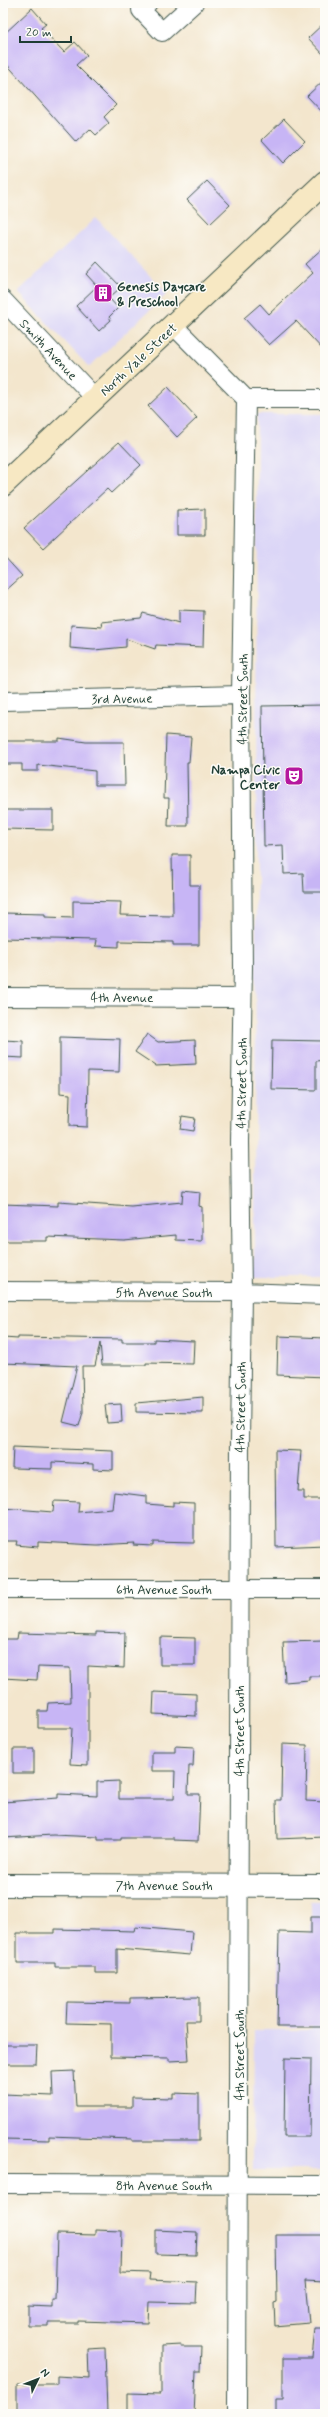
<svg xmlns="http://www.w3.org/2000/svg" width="328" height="2417" font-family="Mynerve,sans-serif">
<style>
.built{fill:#dbd6f7}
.building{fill:#c7b5f5}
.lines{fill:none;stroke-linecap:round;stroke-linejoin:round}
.minor-casing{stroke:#3f564b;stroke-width:20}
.tertiary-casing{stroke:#3f564b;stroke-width:24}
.secondary-casing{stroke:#3f564b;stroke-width:24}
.minor{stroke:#fff;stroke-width:18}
.tertiary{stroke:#fff;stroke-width:22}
.secondary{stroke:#f7e8c3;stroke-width:22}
.labels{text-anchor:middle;stroke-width:3;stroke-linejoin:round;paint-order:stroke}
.poi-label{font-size:13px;font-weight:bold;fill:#1f3d34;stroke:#fdfcf7;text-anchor:start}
.street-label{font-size:13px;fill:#1f3d34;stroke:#fdfcf7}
</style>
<rect width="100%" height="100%" fill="#fdfcf7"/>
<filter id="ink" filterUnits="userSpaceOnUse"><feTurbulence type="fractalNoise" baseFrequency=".025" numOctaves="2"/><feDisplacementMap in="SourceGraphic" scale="8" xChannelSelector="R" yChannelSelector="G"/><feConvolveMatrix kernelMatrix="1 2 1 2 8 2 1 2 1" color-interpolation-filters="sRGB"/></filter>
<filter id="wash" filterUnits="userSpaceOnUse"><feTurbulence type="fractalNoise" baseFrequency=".012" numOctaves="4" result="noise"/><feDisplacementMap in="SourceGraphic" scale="16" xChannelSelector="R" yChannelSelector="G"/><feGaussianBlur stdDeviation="0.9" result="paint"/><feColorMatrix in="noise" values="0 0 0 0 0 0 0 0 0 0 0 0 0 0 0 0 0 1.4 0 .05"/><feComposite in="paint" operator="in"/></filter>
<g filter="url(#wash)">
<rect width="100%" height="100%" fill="#f3e6cd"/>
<path class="built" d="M96 218 167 294 89 367 18 292Z
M257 414H325V1277H255Z
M311 1902H325V2170H253L254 2030H312Z"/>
<g id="blocks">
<path class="building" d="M32 8 46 24 41 28 64 52 75 42 87 55 76 65 116 105 104 117 109 123 96 135 90 129 76 142 3 60V35Z
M325 22V56L308 38Z
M325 79V115L307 96Z
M284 119 305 141 283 163 262 140Z
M207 181 230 205 210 224 187 200Z
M325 246V352L296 321 269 345 244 318 260 304 269 314 313 273 305 264Z
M97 262 121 287 109 298 118 308 109 317 111 320 99 331 76 306 97 286 86 274Z
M168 387 197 418 177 437 148 406Z
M119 442 141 465 111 493 107 489 43 548 24 528Z
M205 509V535H177V510Z
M3 555 22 576 3 593Z
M179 610 204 611 203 647 156 645 155 649 126 639V647L94 650 70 648 71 625 102 627 101 622 141 618 143 613 179 623Z
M325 705V892H304L303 873 284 874 283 845 264 846 262 706Z
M166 735 191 737 189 762H187L188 826H168L169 798H164Z
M59 738 86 742H124L125 785H95V771L38 765V771H22V764H3V741H59Z
M3 810H53V830L3 829Z
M172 855H190V885H199V945H173V942L119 941V947L95 946 96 940 3 938V913L45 914V917L73 918V901L121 902 120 915 173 916Z
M147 1034 158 1042 195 1040 196 1064 156 1066 135 1052Z
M60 1037 120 1039 119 1072 88 1071 87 1127 69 1126 70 1094 60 1093Z
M3 1040 23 1041V1058L3 1057Z
M272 1040 324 1041V1060L316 1061V1090L271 1089Z
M182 1116 195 1118 193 1131 180 1129Z
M183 1190 200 1192 199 1206 202 1207V1241L176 1240V1235L124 1240 47 1237V1241H3V1204L58 1206V1202L132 1207 182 1202Z
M278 1336 325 1338V1377L277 1375Z
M18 1337 122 1339V1342H154V1339L194 1341 193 1364 146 1363V1365H102L100 1343 95 1366H82L83 1412 79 1426 63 1422 77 1366 3 1363V1338L18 1339Z
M203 1397V1413L136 1412V1403Z
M121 1404 122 1422 107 1423 105 1405Z
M13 1447 113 1451V1470L93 1469V1464L52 1462V1469L12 1468Z
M275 1450 301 1451 298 1491H304V1499H325V1545L276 1547Z
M114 1492 146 1496V1504L173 1506V1502L194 1503V1543L153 1542V1546L133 1545 134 1543 97 1545 38 1542V1547L16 1545 17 1541H3V1508L53 1512 54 1501 79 1502 78 1512 112 1509Z
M96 1632 125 1633 124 1668 88 1666V1765L70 1764 72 1728H38V1711H47L48 1703 71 1702 70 1668 38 1667 37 1680 3 1678V1639H17L18 1633 96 1635Z
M160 1637 195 1638V1665H160Z
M325 1641V1676H309V1680L285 1682 283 1642Z
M154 1692 196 1694V1716L153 1714Z
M282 1744 307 1745 306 1801 325 1802V1837L277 1839 276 1800H281Z
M175 1746 194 1747 193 1766H189L188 1794H200L198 1841 174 1840V1838H121V1840H98V1837L53 1835 3 1838V1802L58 1798V1794L97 1796V1782L119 1781V1799H174L175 1771H152V1752H175Z
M13 1749H34V1773H13Z
M311 1917H325V2027H277L279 1932 311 1933Z
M135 1927 192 1932 190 1955 117 1949V1973H95V1967H55V1963H17V1933H55V1929L134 1931Z
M199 1997V2021H186L189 2060 169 2061V2058L111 2057V2024L66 2023 67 2002 130 2003V1998Z
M3 2045H37L36 2064H3Z
M285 2058 311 2059 310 2137H284Z
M74 2071 76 2107H132V2097L173 2098V2093L199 2094V2141H132V2139L49 2136V2140L3 2139V2094L53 2096 52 2072Z
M95 2230 122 2231 121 2272 150 2273 149 2280 197 2282 196 2303 149 2302 148 2323 78 2321V2323H48V2326H28V2306L52 2307V2300H55L57 2234 95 2235Z
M156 2230 197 2232 196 2255 156 2254Z
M276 2235H325V2282L305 2281 309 2323 275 2326 274 2303 277 2302Z
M315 2328H325V2414H276V2399H283V2358H312Z
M181 2345 180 2347H201L200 2371H196L194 2414H128V2393L161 2394V2346Z
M105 2348 107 2414H17V2384H57V2376L89 2378 88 2349Z"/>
</g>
</g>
<g filter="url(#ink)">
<use href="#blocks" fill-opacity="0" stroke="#3f564b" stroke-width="1"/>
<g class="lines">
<defs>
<path id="minor" d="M148 3 141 10 162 32 194 3
M3 300 95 398
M173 325 246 399
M246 399H325
M3 701 241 695
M3 997 242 998
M3 1291 242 1292 325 1295
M3 1589H325
M3 2184 325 2185
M237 2414 240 1441 242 1292 240 1142 243 967 241 695 246 399"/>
<path id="tertiary" d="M3 1885 325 1886"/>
<path id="secondary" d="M3 485 325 182"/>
</defs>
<use href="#minor" class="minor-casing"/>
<use href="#tertiary" class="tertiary-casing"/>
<use href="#secondary" class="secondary-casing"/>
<use href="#minor" class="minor"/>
<use href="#tertiary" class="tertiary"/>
<use href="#secondary" class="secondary"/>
</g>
</g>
<defs>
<symbol id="building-square" viewBox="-11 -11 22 22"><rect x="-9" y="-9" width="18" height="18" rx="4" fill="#b5179e" stroke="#fdfcf7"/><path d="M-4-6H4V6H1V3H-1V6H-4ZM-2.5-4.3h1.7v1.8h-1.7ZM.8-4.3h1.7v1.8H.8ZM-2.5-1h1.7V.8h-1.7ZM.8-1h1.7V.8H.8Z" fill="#fff"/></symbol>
<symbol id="theatre-square" viewBox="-11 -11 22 22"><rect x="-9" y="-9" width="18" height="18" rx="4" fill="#b5179e" stroke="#fdfcf7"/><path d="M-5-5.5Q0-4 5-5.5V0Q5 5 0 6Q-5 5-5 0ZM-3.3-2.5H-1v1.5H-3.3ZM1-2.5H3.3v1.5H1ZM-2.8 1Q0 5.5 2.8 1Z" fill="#fff"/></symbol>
</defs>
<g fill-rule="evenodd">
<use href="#building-square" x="92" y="282" width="22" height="22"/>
<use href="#theatre-square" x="283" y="765" width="22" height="22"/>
</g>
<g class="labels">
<g class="poi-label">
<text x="117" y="291">Genesis Daycare<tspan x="117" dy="15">&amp; Preschool</tspan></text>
<text x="280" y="774" text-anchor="end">Nampa Civic<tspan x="280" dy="15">Center</tspan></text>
</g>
<g class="street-label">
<text transform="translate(49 349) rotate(47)" y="5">Smith Avenue</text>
<text transform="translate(138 359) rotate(-43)" y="5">North Yale Street</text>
<text transform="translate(122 698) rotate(-1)" y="5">3rd Avenue</text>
<text transform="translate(242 699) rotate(-89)" y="5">4th Street South</text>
<text x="122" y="1002">4th Avenue</text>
<text transform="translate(241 1083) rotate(-89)" y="5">4th Street South</text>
<text x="164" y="1297">5th Avenue South</text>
<text transform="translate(240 1407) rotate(-89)" y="5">4th Street South</text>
<text x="164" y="1594">6th Avenue South</text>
<text transform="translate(239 1731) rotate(-90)" y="5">4th Street South</text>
<text x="164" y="1890">7th Avenue South</text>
<text transform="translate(239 2055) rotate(-90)" y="5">4th Street South</text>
<text x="164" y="2190">8th Avenue South</text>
</g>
</g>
<rect width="328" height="2417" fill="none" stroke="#fdfcf7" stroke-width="16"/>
<g transform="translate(38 2379) rotate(47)" stroke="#fdfcf7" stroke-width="3" paint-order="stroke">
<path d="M0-3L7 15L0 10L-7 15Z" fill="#1f3d34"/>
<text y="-6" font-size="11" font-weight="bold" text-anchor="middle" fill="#1f3d34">N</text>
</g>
<path d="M20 36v6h51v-6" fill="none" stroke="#1f3d34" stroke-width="2"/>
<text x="26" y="36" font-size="12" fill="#1f3d34" stroke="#fdfcf7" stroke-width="3" paint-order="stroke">20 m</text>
</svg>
